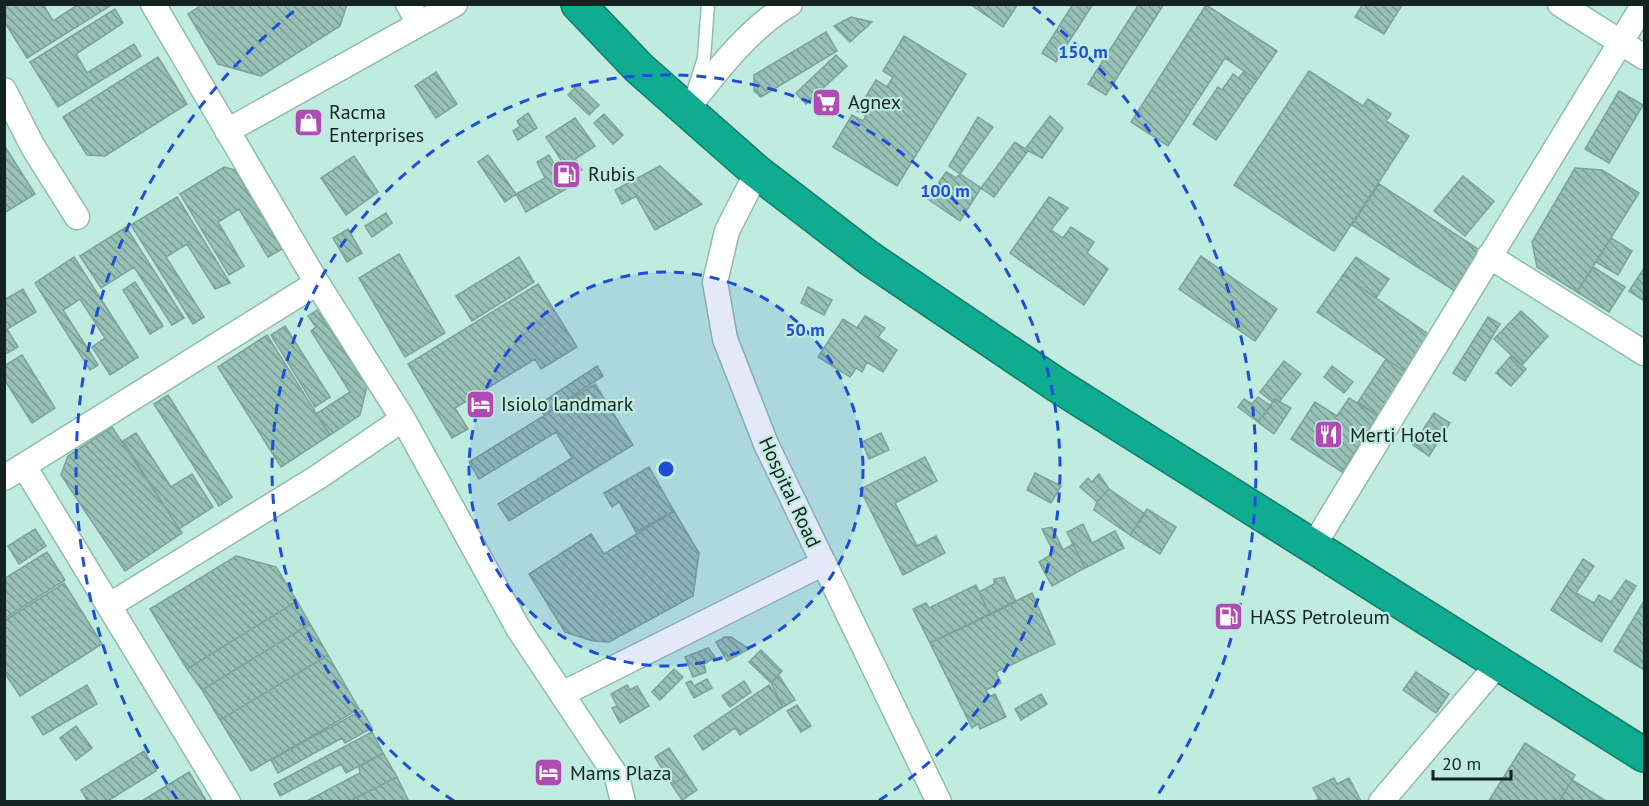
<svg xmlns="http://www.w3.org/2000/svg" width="1649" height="806" font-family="'PT Sans',sans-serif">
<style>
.building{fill:url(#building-back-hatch);stroke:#7ba498;stroke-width:1.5}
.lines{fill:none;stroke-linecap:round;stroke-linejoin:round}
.lane-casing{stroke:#92bbb0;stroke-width:15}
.street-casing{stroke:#92bbb0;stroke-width:27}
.highway-casing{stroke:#107c69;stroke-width:36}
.lane{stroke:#fff;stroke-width:12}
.street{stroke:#fff;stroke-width:24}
.highway{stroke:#0fac91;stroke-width:33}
.ring{fill:none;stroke:#1d4ed8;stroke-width:3;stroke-dasharray:10 8}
.labels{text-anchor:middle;stroke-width:4.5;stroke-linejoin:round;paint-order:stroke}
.poi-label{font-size:20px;fill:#13231f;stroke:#c0ebdf;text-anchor:start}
.street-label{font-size:20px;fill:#13231f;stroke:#c0ebdf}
.centre{fill:#1d4ed8;stroke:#c0ebdf;stroke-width:3}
.ring-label{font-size:18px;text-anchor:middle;font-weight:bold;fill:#1d4ed8;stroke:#c0ebdf;stroke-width:4.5;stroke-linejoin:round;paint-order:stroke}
</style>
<defs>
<pattern id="building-back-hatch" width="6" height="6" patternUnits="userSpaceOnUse" patternTransform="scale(1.5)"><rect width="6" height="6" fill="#98c1b5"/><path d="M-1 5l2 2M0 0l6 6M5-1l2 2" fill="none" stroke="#7b9c93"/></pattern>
</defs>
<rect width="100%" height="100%" fill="#c0ebdf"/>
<path class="building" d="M6 4H43L53 21 79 4H113L27 58 4 21Z
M203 4H347L340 26 261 76 218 64 188 14Z
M970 4H1018L1003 27Z
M1073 4H1093L1056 62 1042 53Z
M1139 4H1164L1106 95 1088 84Z
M1363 4H1402V5L1384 34 1355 17Z
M1206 5 1277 51 1257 80 1225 58 1168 146 1131 122Z
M115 9 123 23 76 54 87 73 134 44 141 56 58 107 30 62Z
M851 17 872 22 850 42 834 26Z
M826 32 837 51 761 97 754 91V75Z
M904 36 966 74 897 186 833 147 852 115 863 121 866 116 857 111 876 80 887 87 893 77 883 71Z
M836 55 847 66 806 104 796 93Z
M158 57 187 104 105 156 87 155 63 117Z
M1244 71 1257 80 1216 140 1193 124 1218 87 1222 90 1233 74 1239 78Z
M1309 71 1363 106 1368 99 1391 114 1386 121 1409 136 1334 251 1234 185Z
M436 72 457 104 436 118 415 86Z
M578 85 599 105 589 115 568 95Z
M1619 91 1643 105 1609 163 1585 149Z
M528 113 537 128 518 140 513 131 520 126 517 121Z
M604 114 623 135 613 144 594 123Z
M1050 116 1063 128 1042 158 1025 149Z
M978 117 993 127 960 174 949 166Z
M575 118 595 146 575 159 582 170 572 177 546 137Z
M1015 142 1028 151 994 197 981 188Z
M4 145 35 194 6 212 4 209Z
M488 155 516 194 505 202 478 162Z
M549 155 568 188 526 212 516 194 545 178 537 162Z
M354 156 378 192 346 215 321 178Z
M660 166 702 204 655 230 636 196 622 204 615 190Z
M224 167 235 170 282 249 268 257 239 209 218 222 244 266 229 275 180 194Z
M1575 168 1602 170 1639 193 1577 292 1537 267 1532 242Z
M946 172 956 178 960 174 981 188 960 221 928 199Z
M1463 176 1494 201 1465 236 1434 211Z
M1379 184 1484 253 1458 293 1352 225Z
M177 197 230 283 215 289 187 244 166 257 204 317 193 324 131 225Z
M1049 197 1068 208 1051 230 1063 238 1071 227 1094 242 1087 253 1108 269 1084 305 1010 253Z
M386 213 392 223 372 237 365 226Z
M126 227 184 318 172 325 134 267 101 288 80 256Z
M348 229 362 253 347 262 333 238Z
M1611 238 1632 251 1618 275 1596 262Z
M399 254 445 333 405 357 359 278Z
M1201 256 1277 309 1255 341 1179 289Z
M74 257 138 357 110 375 92 347 105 338 80 299 63 310 98 365 90 370 35 283Z
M519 257 534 282 472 321 456 296Z
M1356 257 1389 279 1376 298 1343 275Z
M1593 267 1625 287 1609 312 1577 292Z
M1644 268V297L1643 300 1629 291Z
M1343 275 1431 336 1407 373 1317 312Z
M135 282 163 326 150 334 123 290Z
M538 284 577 347 541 369 535 359 455 408 468 429 452 438 408 364Z
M808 287 832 300 824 315 801 303Z
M23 289 36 312 7 329 18 347 4 355V300Z
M317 310 367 386 360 415 330 435 316 414 350 392 311 331 316 327 308 316Z
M1521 311 1548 336 1522 365 1494 339Z
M865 316 885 328 878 337 897 350 883 372 867 362 862 372 856 368 850 377 818 357 843 319 857 328Z
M1488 317 1500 324 1465 381 1453 373Z
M285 326 330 397 315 407 271 335Z
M267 335 330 435 281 467 218 367Z
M22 355 55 408 32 423 4 379V366Z
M1511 356 1526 369 1511 386 1496 373Z
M1386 359 1407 373 1378 416 1358 402Z
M1284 361 1301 374 1279 402 1275 399 1273 402 1260 392Z
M597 366 603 376 544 415 538 405Z
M1332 366 1353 382 1344 393 1324 377Z
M595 384 633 445 509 521 498 504 572 458 556 432 479 479 469 462Z
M168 395 232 497 219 506 154 404Z
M1258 397 1271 406 1258 422 1238 407 1244 399 1252 404Z
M1349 398 1378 416 1342 472 1291 439 1315 402 1337 416Z
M1275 399 1291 408 1274 434 1258 422Z
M1434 413 1450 423 1429 456 1413 445Z
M112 427 182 533 125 571 61 475 68 456Z
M136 433 171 487 192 474 213 507 179 529 123 441Z
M881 433 889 450 869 459 862 442Z
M925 457 937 481 895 503 917 546 936 536 945 553 903 575 860 489Z
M649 467 674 511 636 532 619 502 612 507 604 493Z
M1035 473 1061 486 1051 503 1027 490Z
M1099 474 1109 489 1097 502 1080 487 1088 478 1092 482Z
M1109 489 1145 514 1130 535 1094 510 1097 502Z
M1147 509 1176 527 1160 554 1130 535Z
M674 511 699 553 693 596 609 642 593 641 565 632 529 574 591 534 604 554Z
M1083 524 1092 543 1115 531 1124 548 1085 568 1067 532Z
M1052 527 1063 550 1073 544 1085 568 1052 586 1039 562 1054 553 1042 529Z
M35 529 46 546 19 564 8 546Z
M47 552 65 580 4 619V579Z
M236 556 276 567 297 601 187 669 150 609Z
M1583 559 1594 566 1576 593 1594 603 1599 595 1611 602 1626 580 1636 586 1601 642 1551 610Z
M1004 577 1016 602 990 615 979 592 994 584V579Z
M64 583 102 644 20 696 4 672V621Z
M976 585 990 615 930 643 913 609 926 603 929 608Z
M1032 593 1055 644 996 672 1001 683 986 690 989 697 995 694 1006 717 980 729 978 724 972 728 930 643Z
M297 601 310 624 202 690 187 669Z
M1644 601V670L1614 651Z
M310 624 328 655 220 720 202 690Z
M725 637H731L749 649 727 661 716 642Z
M708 648 715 657 704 664 706 672 693 677 685 657Z
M761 650 782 671 771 683 749 662Z
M328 655 359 709 251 771 220 720Z
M674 669 683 677 660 700 652 692Z
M1416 672 1449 694 1436 713 1403 690Z
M779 676 795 700 783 707 771 683Z
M707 679 712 688 694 698 686 683 691 681 694 686Z
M744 681 751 692 730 707 722 696Z
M87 685 97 704 43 735 32 717Z
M627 685 630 690 637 686 649 706 620 723 612 708 617 706 611 694Z
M769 685 783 707 740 735 735 728 703 750 694 736Z
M1041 694 1047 704 1021 720 1015 709Z
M797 705 811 726 801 732 787 711Z
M362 710 372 728 345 743 342 738 278 773 271 760Z
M76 726 92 748 76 760 60 738Z
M372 732 383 753 346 773 341 764 280 796 274 784Z
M1525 743 1575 775 1559 802H1488Z
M669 748 687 775 672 785 655 757Z
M144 751 156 771 106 802H88L81 790Z
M383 753 397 777 348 802H305L360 773 359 767Z
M189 772 207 802H140Z
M687 775 697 790 682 800 672 785Z
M397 777 409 802H348Z
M1334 778 1337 784 1349 778 1361 801 1313 802 1319 799 1313 788Z
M1572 780 1608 802H1559Z"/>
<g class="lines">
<defs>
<path id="lane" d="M694 89 704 58 708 4"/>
<path id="street" d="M153 4 317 283 403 419 518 628 617 777 623 802
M408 4 419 23
M1560 4 1644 57
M4 90 33 147 77 217
M686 110C716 72 748 29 790 4
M227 131 455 4
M757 172 727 231 715 282 725 339 766 444 939 802
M1489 256 1644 353
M24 466 228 802
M4 478 317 283
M1312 548 1644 4
M110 605 318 477 403 419
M562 694 824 563
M1381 802 1498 664"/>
<path id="highway" d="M578 4 639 68 757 172 869 258 1057 385 1644 755"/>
</defs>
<use href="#lane" class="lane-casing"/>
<use href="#street" class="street-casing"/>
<use href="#highway" class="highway-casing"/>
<use href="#lane" class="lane"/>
<use href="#street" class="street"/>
<use href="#highway" class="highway"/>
</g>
<circle cx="666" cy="469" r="197" fill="#1d4ed8" fill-opacity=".12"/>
<g class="ring">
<circle cx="666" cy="469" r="197"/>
<path d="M454 801A394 394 0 1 1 878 801"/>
<path d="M177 799A590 590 0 0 1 299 7M1033 7A590 590 0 0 1 1155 799"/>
</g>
<defs>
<symbol id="supermarket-square" viewBox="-11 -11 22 22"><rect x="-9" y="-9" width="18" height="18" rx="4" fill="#ae4cb3" stroke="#c0ebdf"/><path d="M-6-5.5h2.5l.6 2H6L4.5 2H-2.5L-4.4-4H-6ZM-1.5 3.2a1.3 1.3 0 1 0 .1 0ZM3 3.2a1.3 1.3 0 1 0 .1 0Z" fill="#fff"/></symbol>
<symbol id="shop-square" viewBox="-11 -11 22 22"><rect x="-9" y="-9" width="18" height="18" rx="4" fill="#ae4cb3" stroke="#c0ebdf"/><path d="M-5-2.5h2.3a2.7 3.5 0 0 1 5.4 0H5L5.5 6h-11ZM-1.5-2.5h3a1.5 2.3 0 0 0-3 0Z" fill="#fff"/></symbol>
<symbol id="fuel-square" viewBox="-11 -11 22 22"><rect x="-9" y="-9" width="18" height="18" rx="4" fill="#ae4cb3" stroke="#c0ebdf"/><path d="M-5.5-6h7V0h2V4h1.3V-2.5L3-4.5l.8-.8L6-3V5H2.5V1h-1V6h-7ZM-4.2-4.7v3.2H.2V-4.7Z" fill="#fff"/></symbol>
<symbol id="hotel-square" viewBox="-11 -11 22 22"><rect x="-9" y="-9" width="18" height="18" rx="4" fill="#ae4cb3" stroke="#c0ebdf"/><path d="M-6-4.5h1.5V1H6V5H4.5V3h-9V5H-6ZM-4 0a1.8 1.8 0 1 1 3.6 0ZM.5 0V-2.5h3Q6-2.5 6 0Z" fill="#fff"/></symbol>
<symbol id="restaurant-square" viewBox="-11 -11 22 22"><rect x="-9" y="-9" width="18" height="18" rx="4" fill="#ae4cb3" stroke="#c0ebdf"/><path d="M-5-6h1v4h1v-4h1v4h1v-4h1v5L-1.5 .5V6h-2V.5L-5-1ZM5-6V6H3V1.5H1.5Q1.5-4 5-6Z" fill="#fff"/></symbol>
</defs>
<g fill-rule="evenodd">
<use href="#supermarket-square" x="810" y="86" width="33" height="33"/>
<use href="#shop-square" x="292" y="106" width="33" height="33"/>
<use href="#fuel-square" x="550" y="158" width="33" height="33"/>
<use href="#hotel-square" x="464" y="388" width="33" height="33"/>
<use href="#restaurant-square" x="1312" y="418" width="33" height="33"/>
<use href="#fuel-square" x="1212" y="600" width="33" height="33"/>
<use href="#hotel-square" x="532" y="756" width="33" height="33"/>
</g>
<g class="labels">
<g class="poi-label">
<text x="848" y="109">Agnex</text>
<text x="329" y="119">Racma<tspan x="329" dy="23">Enterprises</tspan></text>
<text x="588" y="181">Rubis</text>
<text x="501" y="411">Isiolo landmark</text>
<text x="1350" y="442">Merti Hotel</text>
<text x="1250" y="624">HASS Petroleum</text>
<text x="570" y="780">Mams Plaza</text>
</g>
<g class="street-label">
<text transform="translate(790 492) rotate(65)" y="7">Hospital Road</text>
</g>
</g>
<circle cx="666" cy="469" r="9" class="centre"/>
<g class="ring-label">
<text x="1083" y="58">150 m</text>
<text x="945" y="197">100 m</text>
<text x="805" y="336">50 m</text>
</g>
<rect width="1649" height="806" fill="none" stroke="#13231f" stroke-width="12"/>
<path d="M1433 770v9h78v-9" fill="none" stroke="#13231f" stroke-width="3"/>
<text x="1442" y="770" font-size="18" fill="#13231f" stroke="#c0ebdf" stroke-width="4.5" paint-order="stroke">20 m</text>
</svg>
